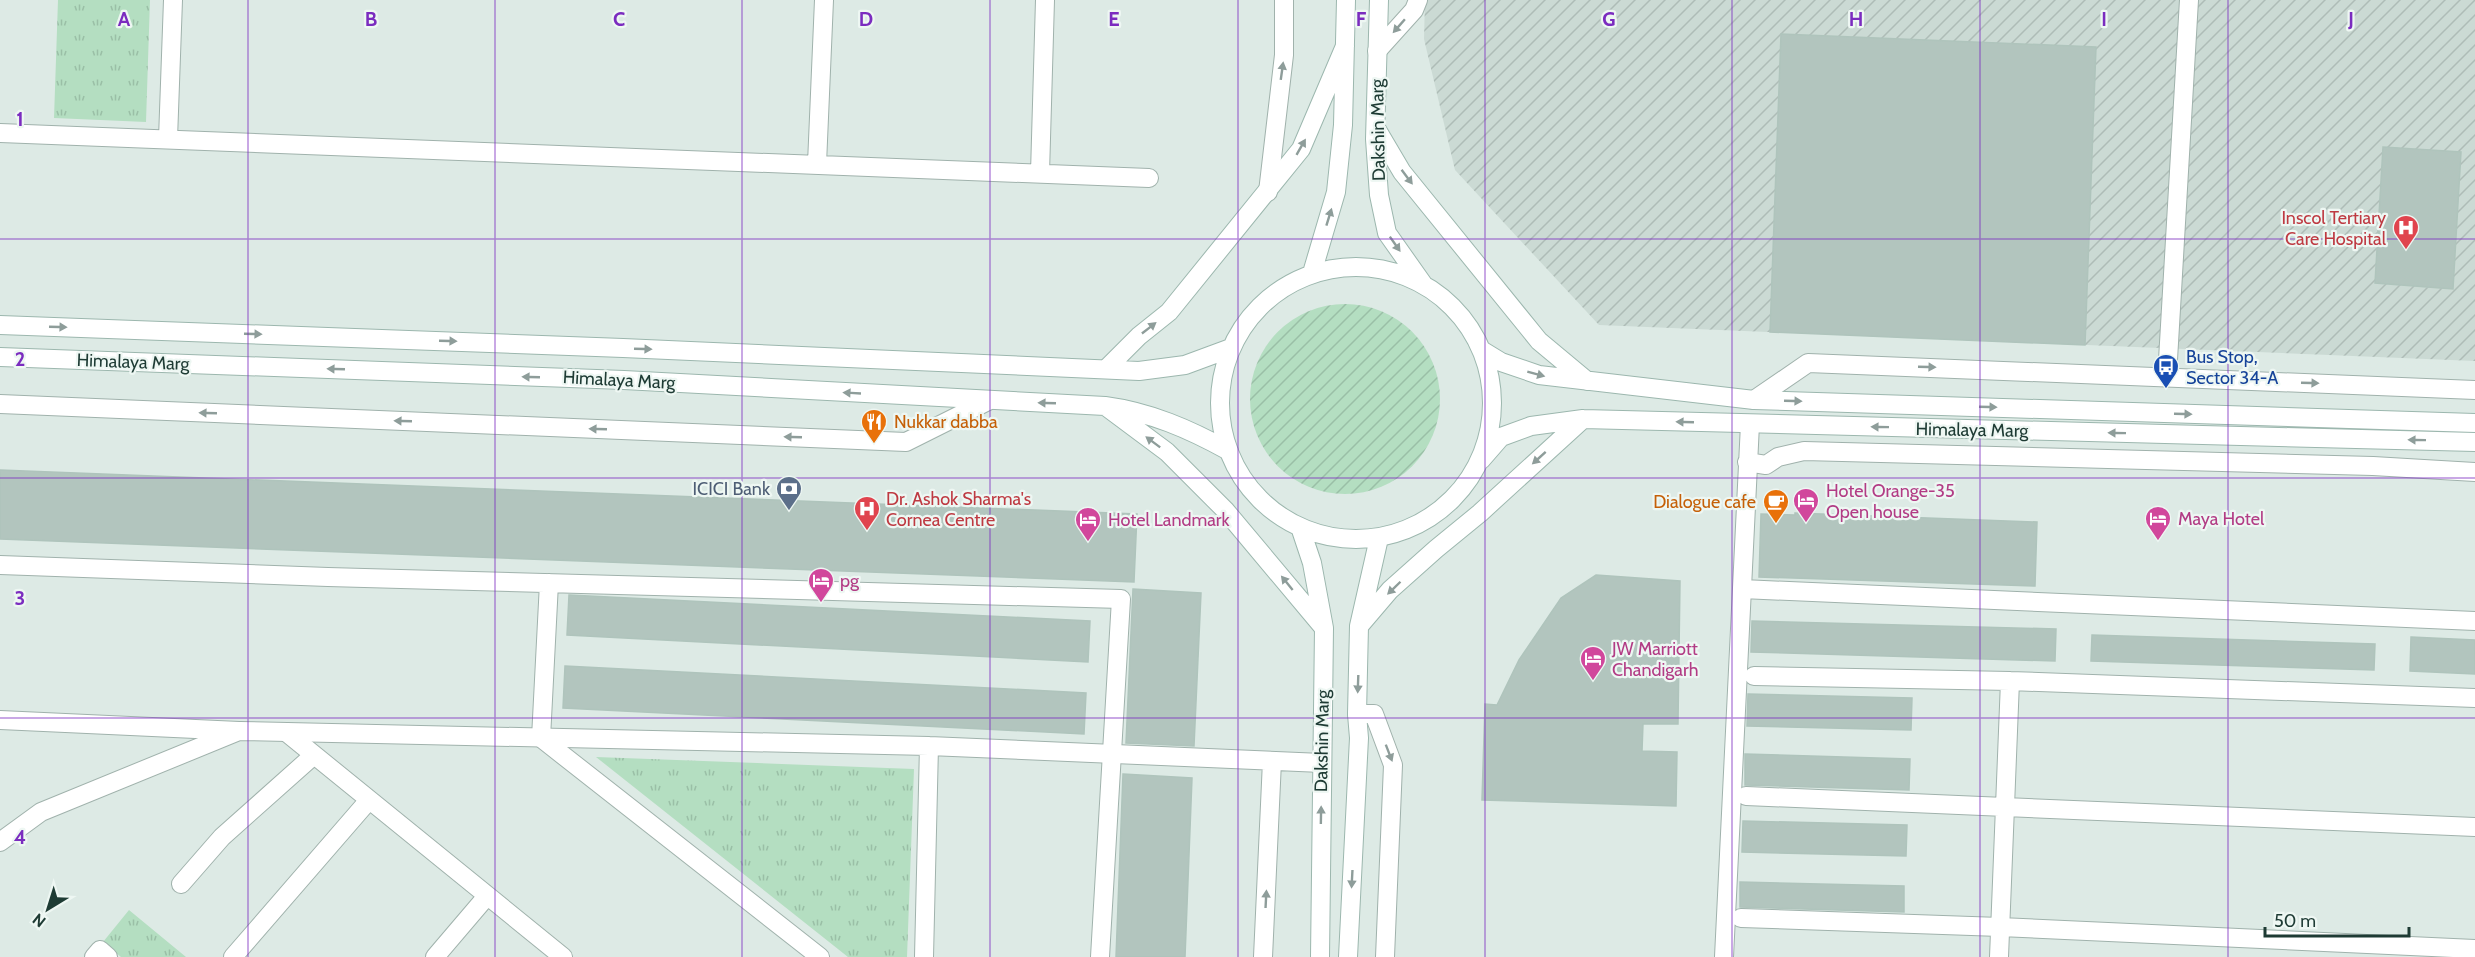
<svg xmlns="http://www.w3.org/2000/svg" width="2475" height="957" font-family="Cabin,sans-serif">
<style>
.industrial{fill:url(#industrial-furrows)}
.park{fill:url(#park-tufts)}
.garden{fill:url(#garden-furrows)}
.building{fill:#b2c5be;stroke:#afc4bc;stroke-width:1.5}
.lines{fill:none;stroke-linecap:round;stroke-linejoin:round}
.minor-casing{stroke:#a0b2ac;stroke-width:20}
.tertiary-casing{stroke:#a0b2ac;stroke-width:20}
.secondary-casing{stroke:#9cb7ae;stroke-width:20}
.minor{stroke:#fff;stroke-width:18}
.tertiary{stroke:#fff;stroke-width:18}
.secondary{stroke:#fff;stroke-width:18}
.oneway{fill:#8e9d9a}
.grid{fill:none;stroke:#7b2cbf;stroke-width:1.5;stroke-opacity:0.55}
.labels{text-anchor:middle;stroke-width:4.5;stroke-linejoin:round;paint-order:stroke}
.street-label{font-size:18px;fill:#1e3b34;stroke:#eef7f3}
.health-label{font-size:18px;fill:#be3a42;stroke:#eef7f3;text-anchor:end}
.transit-label{font-size:18px;fill:#164399;stroke:#eef7f3;text-anchor:start}
.food-label{font-size:18px;fill:#c56008;stroke:#eef7f3;text-anchor:start}
.service-label{font-size:18px;fill:#4e5e75;stroke:#eef7f3;text-anchor:end}
.hotel-label{font-size:18px;fill:#b23c85;stroke:#eef7f3;text-anchor:start}
.grid-label{font-size:20px;text-anchor:middle;font-weight:bold;fill:#7b2cbf;stroke:#eef7f3;stroke-width:4.5;stroke-linejoin:round;paint-order:stroke}
</style>
<defs>
<pattern id="industrial-furrows" width="10" height="10" patternUnits="userSpaceOnUse" patternTransform="scale(1.5)"><rect width="10" height="10" fill="#cbdad4"/><path d="M-1 1l2-2M0 10L10 0M9 11l2-2" fill="none" stroke="#aebcb7"/></pattern>
<pattern id="park-tufts" width="24" height="20" patternUnits="userSpaceOnUse" patternTransform="scale(1.5)"><rect width="24" height="20" fill="#b4dec1"/><path d="M3 7l-1-3M5 7V3M7 7l1-3M15 17l-1-3M17 17v-4M19 17l1-3" fill="none" stroke="#9abfa6"/></pattern>
<pattern id="garden-furrows" width="10" height="10" patternUnits="userSpaceOnUse" patternTransform="scale(1.5)"><rect width="10" height="10" fill="#b4dec1"/><path d="M-1 1l2-2M0 10L10 0M9 11l2-2" fill="none" stroke="#9abfa6"/></pattern>
</defs>
<rect width="100%" height="100%" fill="#ddeae5"/>
<path class="industrial" d="M1425 0H2475V361L1599 325 1455 170 1424 39Z"/>
<path class="park" d="M58 0H150L146 122 54 118Z
M596 757 914 769 907 957H848Z
M129 910 186 957H121L103 942Z"/>
<path class="garden" d="M1250 399a95 95 0 1 1 190 0a95 95 0 1 1-190 0Z"/>
<path class="building" d="M1781 34 2096 47 2085 345 1770 332Z
M2383 147 2461 152 2453 289 2375 283Z
M0 470 1137 514 1134 582 0 539Z
M1795 513 2037 522 2035 586 1759 577 1761 514 1795 515Z
M1596 575 1680 581 1678 724H1643L1642 751 1677 752 1676 806 1482 800 1485 704 1497 705 1519 660 1561 598Z
M1133 589 1201 593 1194 746 1126 743Z
M569 595 1090 621 1088 662 567 635Z
M1752 621 2056 629 2055 661 1751 652Z
M2092 635 2375 644 2374 670 2091 661Z
M2411 637 2475 640V674L2410 671Z
M565 666 1086 693 1084 734 563 708Z
M1748 694 1912 698 1911 730 1747 726Z
M1745 754 1910 759 1909 790 1745 785Z
M1123 774 1192 778 1185 957H1116Z
M1743 821 1907 825 1906 856 1742 852Z
M1740 882 1904 886V912L1740 907Z"/>
<g class="lines">
<defs>
<path id="minor" d="M0 133 1149 178
M168 139 173 0
M817 164 824 0
M1040 173 1045 0
M2167 377 2189 0
M1754 400 1808 363 2475 390
M0 404 906 442 988 401
M1747 462 1766 465 1778 457 1804 451 2373 466 2475 472
M0 565 328 577 1121 599 1100 957
M549 583 541 738 820 957
M1742 589 2475 621
M1754 676 2010 681 2475 698
M0 720 239 731
M286 732 563 957
M1746 796 2475 827
M181 884 222 837 314 755
M1741 918 2000 927 2475 949
M94 957 100 950 108 957
M233 957 369 800
M435 957 487 896
M1724 957 1750 424
M1999 957 2010 681"/>
<path id="tertiary" d="M1377 51 1414 10 1418 0
M1268 192 1284 55V0
M1357 714H1374L1393 765 1385 957
M0 842 41 812 239 731 929 746 1322 763
M924 957 929 746
M1263 957 1272 761"/>
<path id="secondary" d="M1379 0 1375 139 1379 195 1387 233 1423 284
M1376 128 1402 172 1539 341 1587 381
M1220 403a136 136 0 1 1 272 0a136 136 0 1 1-272 0Z
M1312 273 1336 192 1343 125 1346 0
M0 325 623 348 1139 371 1185 365 1231 348
M1483 351 1501 362 1539 375 1754 400 2475 423
M0 357 624 380 1105 406C1150 412 1189 429 1229 451
M1107 368 1139 336 1169 312 1301 149 1345 46
M1108 408 1167 452 1225 510 1323 627
M1481 460 1501 437 1531 426 1583 419 2475 442
M1300 527 1312 563 1324 628 1320 957
M1361 624 1390 590 1436 549 1480 513 1583 419
M1348 957 1359 738 1357 714 1359 626 1379 538"/>
</defs>
<use href="#minor" class="minor-casing"/>
<use href="#tertiary" class="tertiary-casing"/>
<use href="#secondary" class="secondary-casing"/>
<use href="#minor" class="minor"/>
<use href="#tertiary" class="tertiary"/>
<use href="#secondary" class="secondary"/>
</g>
<defs><path id="oneway-solid" d="M-6-.8H1V-3.2L6.5 0L1 3.2V.8H-6Z" transform="scale(1.5)"/></defs>
<g class="oneway">
<use href="#oneway-solid" transform="translate(1399 26) rotate(131)"/>
<use href="#oneway-solid" transform="translate(1282 71) rotate(-82)"/>
<use href="#oneway-solid" transform="translate(1301 147) rotate(-60)"/>
<use href="#oneway-solid" transform="translate(1407 177) rotate(53)"/>
<use href="#oneway-solid" transform="translate(1329 217) rotate(-73)"/>
<use href="#oneway-solid" transform="translate(1395 244) rotate(55)"/>
<use href="#oneway-solid" transform="translate(58 327) rotate(2)"/>
<use href="#oneway-solid" transform="translate(1149 328) rotate(-38)"/>
<use href="#oneway-solid" transform="translate(253 334) rotate(2)"/>
<use href="#oneway-solid" transform="translate(448 341) rotate(2)"/>
<use href="#oneway-solid" transform="translate(643 349) rotate(2)"/>
<use href="#oneway-solid" transform="translate(1927 367) rotate(2)"/>
<use href="#oneway-solid" transform="translate(336 369) rotate(-178)"/>
<use href="#oneway-solid" transform="translate(1536 374) rotate(15)"/>
<use href="#oneway-solid" transform="translate(531 377) rotate(-178)"/>
<use href="#oneway-solid" transform="translate(2310 383) rotate(2)"/>
<use href="#oneway-solid" transform="translate(852 393) rotate(-177)"/>
<use href="#oneway-solid" transform="translate(1793 401) rotate(2)"/>
<use href="#oneway-solid" transform="translate(1047 403) rotate(-178)"/>
<use href="#oneway-solid" transform="translate(1988 407) rotate(2)"/>
<use href="#oneway-solid" transform="translate(208 413) rotate(-178)"/>
<use href="#oneway-solid" transform="translate(2183 414) rotate(2)"/>
<use href="#oneway-solid" transform="translate(403 421) rotate(-178)"/>
<use href="#oneway-solid" transform="translate(1685 422) rotate(-178)"/>
<use href="#oneway-solid" transform="translate(1880 427) rotate(-179)"/>
<use href="#oneway-solid" transform="translate(598 429) rotate(-178)"/>
<use href="#oneway-solid" transform="translate(2117 433) rotate(-179)"/>
<use href="#oneway-solid" transform="translate(793 437) rotate(-178)"/>
<use href="#oneway-solid" transform="translate(2417 440) rotate(-179)"/>
<use href="#oneway-solid" transform="translate(1153 442) rotate(-143)"/>
<use href="#oneway-solid" transform="translate(1539 458) rotate(138)"/>
<use href="#oneway-solid" transform="translate(1287 583) rotate(-129)"/>
<use href="#oneway-solid" transform="translate(1394 588) rotate(136)"/>
<use href="#oneway-solid" transform="translate(1358 684) rotate(92)"/>
<use href="#oneway-solid" transform="translate(1389 753) rotate(69)"/>
<use href="#oneway-solid" transform="translate(1321 815) rotate(-89)"/>
<use href="#oneway-solid" transform="translate(1352 879) rotate(93)"/>
<use href="#oneway-solid" transform="translate(1266 899) rotate(-87)"/>
</g>
<path class="grid" d="M248 0V957M495 0V957M742 0V957M990 0V957M1238 0V957M1485 0V957M1732 0V957M1980 0V957M2228 0V957M0 239H2475M0 478H2475M0 718H2475"/>
<defs>
<symbol id="hospital-pin" viewBox="-11 -11 22 30"><path d="M0 17L-7.5 6A9.5 9.5 0 1 1 7.5 6Z" fill="#e0444e" stroke="#eef7f3"/><path d="M-5-5h3v3.5h4V-5h3V5h-3V1.5h-4V5h-3Z" fill="#fff"/></symbol>
<symbol id="bus-pin" viewBox="-11 -11 22 30"><path d="M0 17L-7.5 6A9.5 9.5 0 1 1 7.5 6Z" fill="#1a4fb4" stroke="#eef7f3"/><path d="M-5-6H5V4H4V6H2V4H-2V6H-4V4H-5ZM-3.5-4V0h7V-4ZM-3.5 1.2v1.5H-2V1.2ZM2 1.2v1.5H3.5V1.2Z" fill="#fff"/></symbol>
<symbol id="restaurant-pin" viewBox="-11 -11 22 30"><path d="M0 17L-7.5 6A9.5 9.5 0 1 1 7.5 6Z" fill="#e8710a" stroke="#eef7f3"/><path d="M-5-6h1v4h1v-4h1v4h1v-4h1v5L-1.5 .5V6h-2V.5L-5-1ZM5-6V6H3V1.5H1.5Q1.5-4 5-6Z" fill="#fff"/></symbol>
<symbol id="bank-pin" viewBox="-11 -11 22 30"><path d="M0 17L-7.5 6A9.5 9.5 0 1 1 7.5 6Z" fill="#5c6f8a" stroke="#eef7f3"/><path d="M-6-4H6V4H-6ZM0-2.3a2.3 2.3 0 1 0 0 4.6a2.3 2.3 0 1 0 0-4.6Z" fill="#fff"/></symbol>
<symbol id="hotel-pin" viewBox="-11 -11 22 30"><path d="M0 17L-7.5 6A9.5 9.5 0 1 1 7.5 6Z" fill="#d1479c" stroke="#eef7f3"/><path d="M-6-4.5h1.5V1H6V5H4.5V3h-9V5H-6ZM-4 0a1.8 1.8 0 1 1 3.6 0ZM.5 0V-2.5h3Q6-2.5 6 0Z" fill="#fff"/></symbol>
<symbol id="cafe-pin" viewBox="-11 -11 22 30"><path d="M0 17L-7.5 6A9.5 9.5 0 1 1 7.5 6Z" fill="#e8710a" stroke="#eef7f3"/><path d="M-5.5-4.5H6V0H3Q3 3.5 0 3.5H-2.5Q-5.5 3.5-5.5 0ZM3-3.2v2h1.7v-2ZM-6 4.5H4V6H-6Z" fill="#fff"/></symbol>
</defs>
<g fill-rule="evenodd">
<use href="#hospital-pin" x="2391" y="213" width="30" height="40"/>
<use href="#bus-pin" x="2151" y="352" width="30" height="40"/>
<use href="#restaurant-pin" x="859" y="407" width="30" height="40"/>
<use href="#bank-pin" x="774" y="474" width="30" height="40"/>
<use href="#hotel-pin" x="1791" y="486" width="30" height="40"/>
<use href="#cafe-pin" x="1761" y="487" width="30" height="40"/>
<use href="#hospital-pin" x="852" y="494" width="30" height="40"/>
<use href="#hotel-pin" x="2143" y="504" width="30" height="40"/>
<use href="#hotel-pin" x="1073" y="505" width="30" height="40"/>
<use href="#hotel-pin" x="806" y="566" width="30" height="40"/>
<use href="#hotel-pin" x="1578" y="644" width="30" height="40"/>
</g>
<g class="labels">
<g class="street-label">
<text transform="translate(1378 130) rotate(-91)" y="6">Dakshin Marg</text>
<text transform="translate(133 362) rotate(2)" y="6">Himalaya Marg</text>
<text transform="translate(619 380) rotate(3)" y="6">Himalaya Marg</text>
<text transform="translate(1972 430) rotate(1)" y="6">Himalaya Marg</text>
<text transform="translate(1322 741) rotate(-89)" y="6">Dakshin Marg</text>
</g>
<g class="health-label">
<text x="2386" y="224">Inscol Tertiary<tspan x="2386" dy="21">Care Hospital</tspan></text>
<text x="886" y="505" text-anchor="start">Dr. Ashok Sharma's<tspan x="886" dy="21">Cornea Centre</tspan></text>
</g>
<g class="transit-label">
<text x="2186" y="363">Bus Stop,<tspan x="2186" dy="21">Sector 34-A</tspan></text>
</g>
<g class="food-label">
<text x="894" y="428">Nukkar dabba</text>
<text x="1756" y="508" text-anchor="end">Dialogue cafe</text>
</g>
<g class="service-label">
<text x="770" y="495">ICICI Bank</text>
</g>
<g class="hotel-label">
<text x="1826" y="497">Hotel Orange-35<tspan x="1826" dy="21">Open house</tspan></text>
<text x="2178" y="525">Maya Hotel</text>
<text x="1108" y="526">Hotel Landmark</text>
<text x="840" y="587">pg</text>
<text x="1612" y="655">JW Marriott<tspan x="1612" dy="21">Chandigarh</tspan></text>
</g>
</g>
<g class="grid-label">
<text x="124" y="26">A</text>
<text x="371" y="26">B</text>
<text x="619" y="26">C</text>
<text x="866" y="26">D</text>
<text x="1114" y="26">E</text>
<text x="1361" y="26">F</text>
<text x="1609" y="26">G</text>
<text x="1856" y="26">H</text>
<text x="2104" y="26">I</text>
<text x="2351" y="26">J</text>
<text x="20" y="126">1</text>
<text x="20" y="366">2</text>
<text x="20" y="605">3</text>
<text x="20" y="844">4</text>
</g>
<g transform="translate(48 909) rotate(218)" stroke="#eef7f3" stroke-width="4.5" paint-order="stroke">
<path d="M0-4.5L10 22L0 15L-10 22Z" fill="#1e3b34"/>
<text y="-9" font-size="16" font-weight="bold" text-anchor="middle" fill="#1e3b34">N</text>
</g>
<path d="M2265 927v9h144v-9" fill="none" stroke="#1e3b34" stroke-width="3"/>
<text x="2274" y="927" font-size="18" fill="#1e3b34" stroke="#eef7f3" stroke-width="4.5" paint-order="stroke">50 m</text>
</svg>
